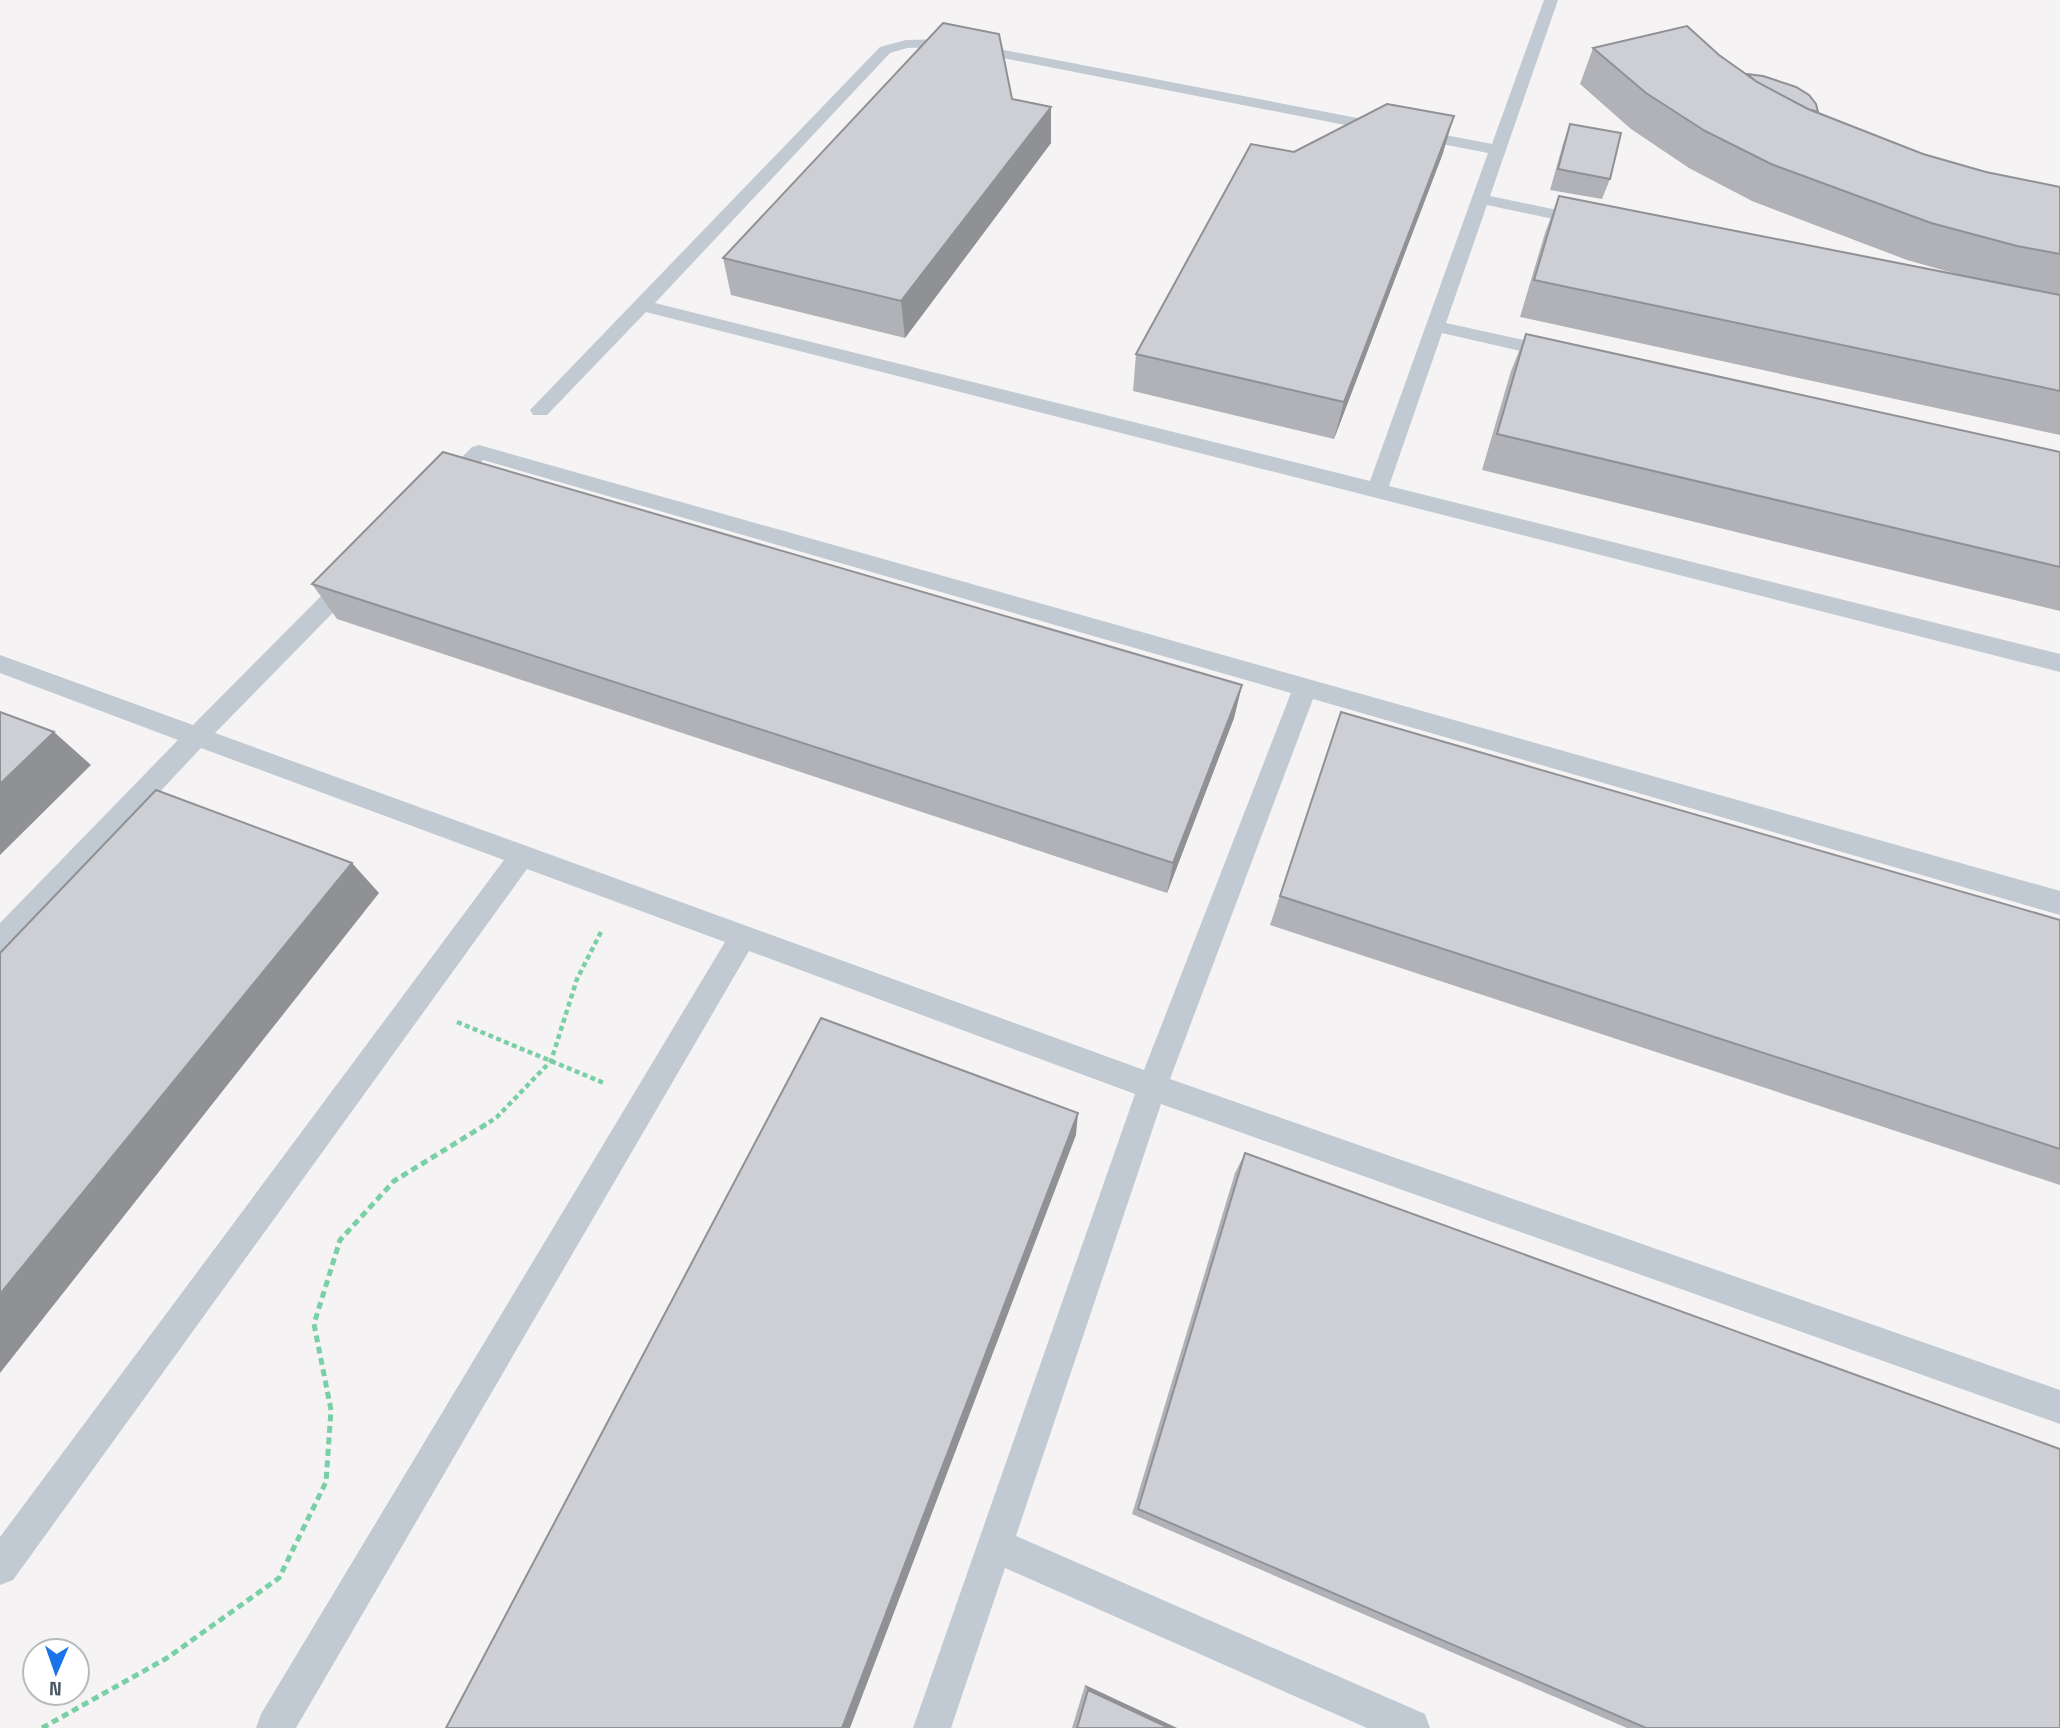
<svg xmlns="http://www.w3.org/2000/svg" width="2060" height="1728" font-family="'Space Grotesk',sans-serif">
<style>
.lines{fill:none;stroke-linecap:round;stroke-linejoin:round}
.path-far1{stroke:#7ad0a6;stroke-width:4.5;stroke-dasharray:5 3.5;stroke-linecap:butt}
.path{stroke:#7ad0a6;stroke-width:5;stroke-dasharray:7 4.5;stroke-linecap:butt}
.service{fill:#c1cad2;fill-rule:evenodd}
.wall{fill:#b0b2b7}
.shaded-wall{fill:#909195}
.building{fill:#cdcfd5;stroke:#909195;stroke-width:2}
</style>
<rect width="100%" height="100%" fill="#f5f3f3"/>
<g class="lines">
<path class="path-far1" d="M457 1022 604 1083
M482 1127 497 1117 551 1061 577 979 602 930"/>
<path class="path" d="M42 1728 167 1658 279 1578 326 1482 331 1410 314 1324 340 1240 394 1181 485 1125"/>
<path class="service" d="M1544 0H1558L1490 196 1586 216 1595 221 1586 226 1487 205 1446 323 1556 347 1566 353 1556 359 1442 333 1389 486 2060 654V672L646 312 547 415H533L530 410 880 47 906 40 947 39 1492 144ZM947 47 1488 153 1370 481 655 303 890 53 907 48Z
M479 445 2060 891V915L1313 699 1170 1079 2060 1390V1424L1161 1104 1016 1536 1425 1714 1430 1728H1367L1005 1568 951 1728H913L1135 1094 749 951 296 1728H256L261 1714 725 942 527 869 13 1580 0 1585V1537L504 860 201 748 10 951 0 954V923L178 740 0 673V655L193 725 344 573 352 571 360 573 363 579 360 585 215 733 1144 1070 1291 693 483 460 453 490H439L436 485 439 480 472 447Z"/>
</g>
<path class="wall" d="M1593 48 1719 55 1747 74 1818 112 1923 154 1986 172 2060 187V435L1520 317 1545 233 1559 196 1964 276 1907 260 1752 201 1689 168 1631 129 1580 84Z
M1012 99 1051 143 905 338 731 295 723 258Z
M1570 124 1610 179 1602 199 1550 190 1563 144Z
M1294 152 1443 153 1334 439 1133 391 1136 354Z
M1526 334 2060 452V611L1482 470 1511 371Z
M312 584 1242 685 1234 718 1167 893 337 619Z
M1341 712 2060 920V1185L1270 925Z
M1245 1153 2060 1728H1627L1132 1514 1235 1173Z
M1085 1685 1177 1728H1072Z"/>
<path class="shaded-wall" d="M1051 107V143L905 338 901 301Z
M1454 116 1443 153 1334 439 1344 402Z
M1242 685 1234 718 1167 893 1173 863Z
M54 732 91 765 0 855V784Z
M352 863 379 893 0 1373V1294Z
M1078 1113 1076 1135 850 1728H842Z
M1085 1685 1177 1728H1169L1088 1690Z"/>
<path class="building" d="M943 23 999 34 1012 99 1051 107 901 301 723 258Z
M1687 26 1719 55 1757 82 1808 109 1923 154 1986 172 2060 187V254L2017 246 1931 223 1771 164 1705 131 1646 93 1593 48Z
M1747 74 1763 76 1796 87 1809 95 1816 104 1818 112 1808 109 1757 82Z
M1387 104 1454 116 1344 402 1136 354 1251 144 1294 152Z
M1570 124 1621 133 1610 179 1558 169Z
M1559 196 2060 295V391L1534 280Z
M1526 334 2060 452V567L1497 434Z
M443 452 1242 685 1173 863 312 584Z
M0 712 54 732 0 784Z
M1341 712 2060 920V1149L1280 896Z
M156 790 352 863 0 1294V953Z
M821 1018 1078 1113 842 1728H446Z
M1245 1153 2060 1449V1728H1646L1138 1509Z
M1088 1690 1169 1728H1077Z"/>
<g transform="translate(56 1672) rotate(182)"><circle r="33" fill="#ffffff" stroke="#b7bbc0" stroke-width="2"/>
<path d="M0-5L12 26L0 18L-12 26Z" fill="#1a73e8"/>
<text y="-10" font-size="19" font-weight="bold" text-anchor="middle" fill="#4a5661">N</text>
</g>
</svg>
